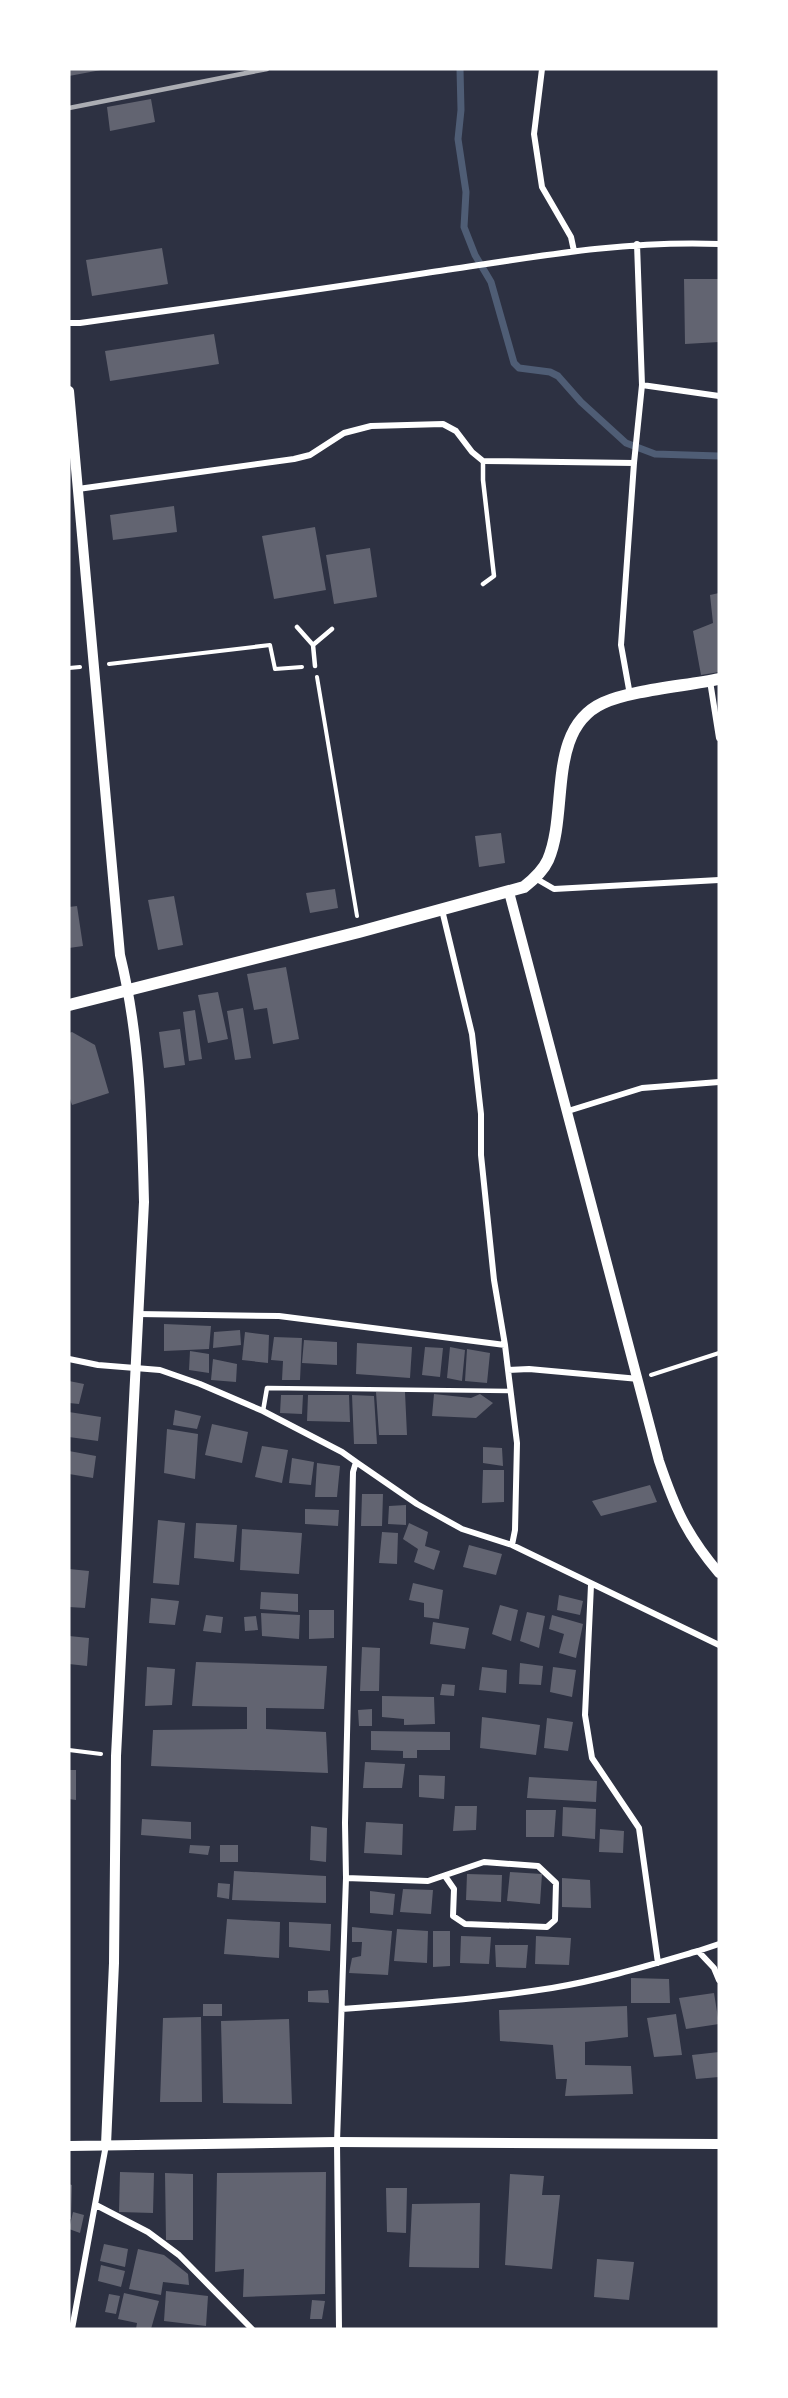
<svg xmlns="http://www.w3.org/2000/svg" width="788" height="2398" font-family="Figtree,sans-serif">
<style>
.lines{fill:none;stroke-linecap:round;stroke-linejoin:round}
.stream{stroke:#4f5d75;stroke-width:7}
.building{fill:#626471}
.path{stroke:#fff;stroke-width:4}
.service{stroke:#fff;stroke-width:4.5}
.minor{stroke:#fff;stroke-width:6}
.tertiary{stroke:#fff;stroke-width:10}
.secondary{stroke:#fff;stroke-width:12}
.rail{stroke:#abadb3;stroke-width:4.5}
</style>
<rect width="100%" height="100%" fill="#2d3142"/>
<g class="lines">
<path class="stream" d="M460 69 461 110 458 139 466 192 464 227 475 255 491 282 514 363 519 368 550 372 558 376 581 402 626 443 655 454 719 456"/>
</g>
<path class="building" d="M69 69H101V70L69 76Z
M151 99 155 122 110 131 107 107Z
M162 248 168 284 92 296 86 260Z
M684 279H719V342L685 344Z
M214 334 219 364 110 381 105 351Z
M174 506 177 532 113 540 110 515Z
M315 527 326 590 274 599 262 536Z
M370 548 377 597 334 604 326 555Z
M719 593V672L701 675 693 631 713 623 710 595Z
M501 833 505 863 479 867 475 836Z
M335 889 338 908 310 913 306 893Z
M174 896 183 945 158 950 148 900Z
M77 906 83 946 69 948V907Z
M286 967 299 1039 273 1044 267 1008 254 1010 247 974Z
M218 992 228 1039 208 1043 198 995Z
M243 1008 251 1058 235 1060 227 1011Z
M195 1010 202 1059 189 1061 183 1012Z
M180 1029 185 1065 164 1068 159 1032Z
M72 1032 95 1045 109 1093 72 1105 69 1096V1033Z
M164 1324 211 1326 209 1349 164 1351Z
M240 1330 241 1345 213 1348 214 1332Z
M245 1332 269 1335 268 1363 242 1360Z
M274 1337 302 1338 300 1380H282L283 1361 271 1360Z
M304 1340 337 1342V1365L302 1363Z
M357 1343 412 1347 410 1378 356 1374Z
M425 1347 443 1348 440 1377 422 1375Z
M450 1347 465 1350 462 1381 447 1378Z
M467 1349 490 1353 487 1383 465 1381Z
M190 1351 209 1354V1373L189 1370Z
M213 1359 237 1364 236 1382 211 1380Z
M69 1381 84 1384 79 1404 69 1403Z
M376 1392H405L407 1435H379Z
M434 1394 471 1398 480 1394 493 1403 476 1418 432 1416Z
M281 1395H303L302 1414 280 1413Z
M308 1395H349L350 1422 307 1421Z
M352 1395 374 1396 377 1444H354Z
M175 1410 201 1416 197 1429 173 1425Z
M69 1412 101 1417 98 1441 69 1437Z
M212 1424 248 1432 242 1463 205 1455Z
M167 1429 198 1434 195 1479 164 1473Z
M262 1446 288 1450 282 1483 255 1477Z
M483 1447 502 1448 503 1466 483 1463Z
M69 1451 96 1456 93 1478 69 1474Z
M292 1458 314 1462 311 1485 289 1483Z
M317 1463 340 1466 337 1497H315Z
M483 1470H504V1502L482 1503Z
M650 1485 657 1502 601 1516 592 1501Z
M362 1494H383L382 1526H361Z
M406 1505V1525L388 1524 389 1506Z
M305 1509 339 1510 338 1526 305 1524Z
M158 1520 185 1523 179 1585 153 1583Z
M196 1523 237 1525 234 1562 194 1558Z
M409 1523 428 1532 425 1546 440 1551 434 1570 414 1562 418 1549 403 1539Z
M242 1529 302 1533 299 1574 240 1570Z
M382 1532 398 1533 397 1564 379 1563Z
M469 1545 502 1554 496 1575 463 1567Z
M69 1569 89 1571 85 1608 69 1607Z
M413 1583 443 1590 439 1619 424 1617V1603L409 1600Z
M261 1592 298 1594V1612L260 1609Z
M559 1595 583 1601 580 1615 557 1610Z
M151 1598 179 1601 175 1625 149 1623Z
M500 1605 518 1610 511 1641 492 1634Z
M309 1610H334V1638L309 1639Z
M527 1612 545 1616 539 1648 520 1641Z
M261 1613 300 1615 299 1639 262 1636Z
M206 1615 223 1617 221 1633 203 1631Z
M552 1615 583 1624 576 1658 559 1653 564 1634 549 1629Z
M256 1616 258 1630 245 1631 244 1617Z
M433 1622 469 1628 465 1649 430 1644Z
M69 1636 89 1638 87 1666 69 1664Z
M362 1647 380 1648 379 1691H360Z
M196 1662 327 1666 324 1709 266 1708V1729L326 1732 328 1773 151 1766 153 1730 247 1729V1707L192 1706Z
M520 1663 543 1666 541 1685 519 1684Z
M147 1667 175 1669 172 1705 145 1706Z
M482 1667 507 1670 506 1693 479 1690Z
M553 1667 576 1670 572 1697 550 1692Z
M442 1684 455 1685 454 1696 440 1695Z
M382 1696 434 1697 435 1724 404 1725V1719L382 1717Z
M372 1709V1726H359L358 1710Z
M482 1717 540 1725 536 1755 480 1748Z
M547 1718 573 1722 568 1751 544 1748Z
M371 1731 450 1732V1750H417V1758H403V1751L371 1750Z
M365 1762 405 1764 402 1788H363Z
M69 1770H76V1800L69 1799Z
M419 1775 445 1776 444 1799 419 1797Z
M529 1777 597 1781 596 1802 527 1798Z
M455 1806H477L476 1830 453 1831Z
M563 1807 596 1809 595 1839 562 1836Z
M526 1810H556L554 1837H526Z
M142 1819 191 1822V1839L141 1835Z
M366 1822 403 1824 402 1855 364 1853Z
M311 1826 327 1828 326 1862 310 1860Z
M600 1829 624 1831 623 1853 599 1852Z
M190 1845 210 1846 208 1855 189 1853Z
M220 1845H238V1862H220Z
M234 1871 326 1876V1903L232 1900Z
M510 1872 542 1874 540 1904 507 1901Z
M467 1874 502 1875 501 1902 466 1900Z
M562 1878 590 1880 591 1908 562 1907Z
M218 1883 230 1884 229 1899 217 1897Z
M403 1889 433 1890 431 1914 400 1912Z
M370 1891 395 1894 393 1915 370 1913Z
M227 1919 280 1922 279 1958 224 1954Z
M289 1922 331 1924 330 1951 289 1947Z
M352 1927 392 1931 388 1975 349 1973 352 1958 361 1956 362 1942H352Z
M397 1929 428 1931 427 1963 394 1961Z
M433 1931H450V1966L433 1967Z
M461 1936 491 1937 489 1964 460 1963Z
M536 1936 571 1938 569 1965 535 1964Z
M495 1945H528L526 1968 496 1967Z
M631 1978 669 1979 670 2003H631Z
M328 1990 329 2003 308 2002V1991Z
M714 1993 719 2024 686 2029 679 1998Z
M203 2004H222V2016H203Z
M627 2006 628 2037 585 2042V2065L631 2066 633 2094 565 2096 567 2079H556L553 2045 500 2041 499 2010Z
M676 2014 682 2055 654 2057 647 2018Z
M201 2017 202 2102H160L163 2018Z
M289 2019 292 2104 223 2103 221 2021Z
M719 2052V2077L696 2079 692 2055Z
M120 2172 154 2173 153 2213 119 2212Z
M326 2172 325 2294 243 2297 244 2269 215 2272 217 2173Z
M165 2173 193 2174V2240H166Z
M510 2174 544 2176 542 2195H560L552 2269 505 2265Z
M69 2184 72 2185 71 2219H69Z
M386 2188H407L406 2233 387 2232Z
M480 2203 479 2268 409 2267 412 2204Z
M73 2212 84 2215 80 2233 69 2229Z
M104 2244 128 2249 125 2267 100 2261Z
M138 2249 164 2255 188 2274 189 2285 163 2282 161 2295 129 2289Z
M597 2259 634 2262 629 2300 594 2297Z
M101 2265 125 2271 121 2287 98 2281Z
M166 2291 208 2296 206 2326 164 2321Z
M124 2293 159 2301 151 2329H136L137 2323 118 2319Z
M109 2294 120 2296 116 2314 105 2312Z
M312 2300 325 2301 322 2319H310Z"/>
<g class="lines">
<path class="path" d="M109 664 270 645 275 669 302 667
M69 668 80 667
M317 677 357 916
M651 1375 719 1353
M69 1750 101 1754"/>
<path class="service" d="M483 584 494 576 483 480V461
M297 627 313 645 315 666
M313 645 332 629
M263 1411 267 1388 509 1391"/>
<path class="minor" d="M542 69 534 134 542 187 571 237 574 251
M69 323H80C196 307 311 291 426 273 523 259 620 240 719 244
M642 385 719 396
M78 489 294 459 310 455 344 433 371 426 443 424 456 431 472 452 483 461 634 463
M710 681 719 738
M630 695 621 645 634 463 642 385 637 244
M535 878 554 889 719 880
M442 910 472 1034 481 1114V1155L494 1280 505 1345
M568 1111 642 1088 719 1082
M137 1314 279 1316 505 1345 508 1370 529 1369 639 1379
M69 1359 98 1365 160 1370 200 1384 263 1411 342 1452 356 1462 353 1472 345 1823 346 1878 337 2142 339 2329
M508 1370 517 1443 515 1530 512 1545
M356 1462 417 1504 462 1529 512 1545 719 1645
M591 1585 585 1715 592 1758 639 1828 658 1963
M346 1878 428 1881 484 1862 538 1866 556 1883 555 1920 547 1927 465 1924 453 1916 454 1889 445 1876
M698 1951 719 1944
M342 2009C412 2004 482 1999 552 1988 601 1980 650 1965 698 1951L714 1968 719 1980
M96 2205 148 2232 179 2255 252 2329
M72 2329 106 2145"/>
<path class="tertiary" d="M69 391 120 955C140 1036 142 1120 144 1202L116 1756 114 1963 106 2145
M509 892 659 1461C675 1508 686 1534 719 1573
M69 2146 337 2142 719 2144"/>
<path class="secondary" d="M69 1005 359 932 524 887C533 880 543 871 548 860 569 812 546 729 603 703 632 690 686 686 719 679"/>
<path class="rail" d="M69 108 267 69"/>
</g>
<rect width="788" height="2398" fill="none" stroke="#ffffff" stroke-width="141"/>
</svg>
